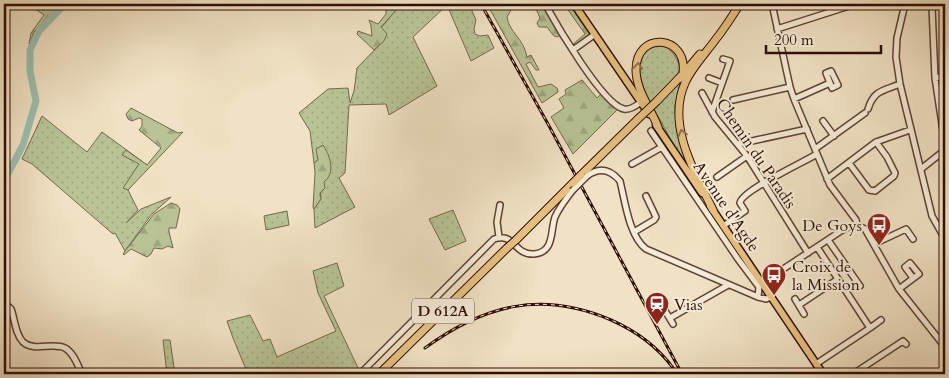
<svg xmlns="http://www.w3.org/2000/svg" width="949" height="378" font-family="Cardo,serif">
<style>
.grass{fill:url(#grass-dots);stroke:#73684c}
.forest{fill:url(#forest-firs);stroke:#73684c}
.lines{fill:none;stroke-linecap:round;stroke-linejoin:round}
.river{stroke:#9bbfaf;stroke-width:7}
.minor-casing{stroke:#5f4233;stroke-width:8}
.major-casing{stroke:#2e0d02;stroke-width:9}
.highway-casing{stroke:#2e0d02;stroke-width:9}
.minor{stroke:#f6ecd9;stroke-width:5}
.major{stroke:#e8c182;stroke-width:6}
.highway{stroke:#e8c182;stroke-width:7}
.rail-casing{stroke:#2e0d02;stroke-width:3}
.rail{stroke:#f6ecd9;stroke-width:1;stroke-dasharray:4;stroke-linecap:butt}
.minor-bridge-casing{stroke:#5f4233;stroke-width:8;stroke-linecap:butt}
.highway-bridge-casing{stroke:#2e0d02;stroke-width:9;stroke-linecap:butt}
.minor-bridge{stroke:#f6ecd9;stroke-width:5}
.highway-bridge{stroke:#e8c182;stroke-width:7}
.oneway{stroke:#947048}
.labels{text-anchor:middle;stroke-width:4;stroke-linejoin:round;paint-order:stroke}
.shield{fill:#f6ecd9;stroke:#6a5042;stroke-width:1}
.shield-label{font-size:15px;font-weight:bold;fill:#2e0d02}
.street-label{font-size:16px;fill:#2e0d02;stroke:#f6ecd9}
.poi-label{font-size:16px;fill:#2e0d02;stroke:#f6ecd9;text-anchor:start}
</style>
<defs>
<pattern id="grass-dots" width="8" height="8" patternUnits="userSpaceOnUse" patternTransform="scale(1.25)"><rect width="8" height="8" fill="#b8c396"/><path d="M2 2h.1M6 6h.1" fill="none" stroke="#9ea680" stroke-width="1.8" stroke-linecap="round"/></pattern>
<pattern id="forest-firs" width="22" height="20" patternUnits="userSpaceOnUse" patternTransform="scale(1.25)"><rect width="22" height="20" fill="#b8c396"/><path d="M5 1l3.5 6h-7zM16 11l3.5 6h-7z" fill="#9ea680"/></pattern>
</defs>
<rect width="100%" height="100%" fill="#f1e2c5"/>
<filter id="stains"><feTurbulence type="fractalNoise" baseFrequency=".004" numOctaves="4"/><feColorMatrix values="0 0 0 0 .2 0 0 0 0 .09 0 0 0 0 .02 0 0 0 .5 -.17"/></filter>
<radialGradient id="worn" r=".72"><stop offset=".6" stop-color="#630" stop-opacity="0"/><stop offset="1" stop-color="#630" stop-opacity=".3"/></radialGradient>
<path class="grass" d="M401 4H469L476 20 474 29 475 34 480 36 488 35 494 48 471 61 447 5 413 37 437 86 389 115 386 104 349 105 345 173 339 178 355 207 315 228 314 209 321 199 318 160 314 163 310 131 299 113 328 89 348 88 350 103 354 91 357 68 384 40 381 28Z
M663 45C673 51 677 58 680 68L677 75 650 103C640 82 628 48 663 45Z
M680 83 675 106 676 127 687 165 676 149 654 109Z
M42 116 87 152 102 132 147 165 128 190 138 210 126 223 141 209 171 197 151 215 125 251 115 233 113 234 32 164 22 159Z
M453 210 466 241 445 250 429 219Z
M287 211 289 225 266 230 264 216Z
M337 263 344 286 324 296 359 370 355 374H248L233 338 227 321 250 315 263 341 270 339 277 357 336 331 318 293 313 271Z
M163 340H170L175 374H167Z"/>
<path class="forest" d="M28 4H40L46 8H52L56 4H61L34 32 29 44 31 33 44 15Z
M381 4H389L397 9 381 27 387 34 384 41 374 50 357 34 358 31 372 36 371 26 369 20 378 24 386 14V10Z
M487 4H511L510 12 507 17C509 32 524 39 527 57L531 55 539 70H536L530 62 526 64 538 87 551 84 557 88 558 92 542 103Z
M534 4H544L561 35 557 37 553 35 547 27H539L537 23 540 18Z
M564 4H569L591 36 574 48 572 45 585 34Z
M582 80 597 98 601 94 609 103 618 109 573 154 551 117 564 108 559 99 566 94 565 90Z
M131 108 178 133 183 132 128 190 123 188 139 164 122 155 126 150 147 165 161 148 139 130 142 126V119L139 118 132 121 128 119 126 114Z
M323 145C330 155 336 173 324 182L325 188 320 193 321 199 314 209 313 208 315 173 314 163 318 160 316 149Z
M171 203 177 205 180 209 176 228H169V232L173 248 168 246 162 249 154 248 151 254 147 257 131 249 124 255 123 254 125 251 154 214Z"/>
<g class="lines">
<path class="river" d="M4 181 23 145 36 101 30 71V50L39 31 65 4"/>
<defs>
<path id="minor" d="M545 4C556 24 603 105 624 109 630 110 636 106 641 102
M772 4 790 87 794 99 830 185 856 220 857 225
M905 4 897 38 896 57 900 84 932 216 945 239
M932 7 935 78 945 144
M777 29 849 6
M573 50 594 35
M709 78 722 83
M935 78 945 76
M702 93 715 117 747 156 808 253
M794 99 830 83 832 88 838 85 831 71 826 73 830 83
M733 100 790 87
M868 109C874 90 883 91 900 84
M712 112 730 61 723 59
M823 121 834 136
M651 131 738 259 759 287 758 297
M738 144 807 129
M815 149 865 113
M849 163 869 190 875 191 894 176 895 173 887 157 876 142
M632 164 662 147
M921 169 945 150
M587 176C599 167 610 169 620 181 625 201 629 236 646 249L758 297 766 299 771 297
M717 177 747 156
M827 179 876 142 910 130
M723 226 745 211 740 203C741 191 804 162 817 154
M634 232 654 220 656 217 646 196
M499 237 497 222 500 205
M828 240 860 286
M874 244 906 229 913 239
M762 283 841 231 848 227 857 225 865 229 899 289 945 347
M899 289 919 274 910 263 905 267 913 278
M795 299 804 314
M799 305 838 279
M4 307H9L11 309C15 319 15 334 23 342 34 352 53 342 65 348 74 353 78 366 82 374
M664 309 673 324
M670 318 728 285
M870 328 881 320
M816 364 870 328 817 247
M360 374 494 239C515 232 513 255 534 254 555 252 550 231 555 217 559 208 566 199 572 191
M853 374 903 341 906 344"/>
<path id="major" d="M574 4 649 114
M656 125 702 193
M710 206 823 374"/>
<path id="highway" d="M679 79 700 54
M657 101 681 76
M658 127C651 109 636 90 636 70 636 30 688 35 683 73
M581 175 639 118
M713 210C695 173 666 125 685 83 692 67 706 53 716 39 725 28 732 16 740 4
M516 240 573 183
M379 374 507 248"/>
</defs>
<use href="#minor" class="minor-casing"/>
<use href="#major" class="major-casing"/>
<use href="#highway" class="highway-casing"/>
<use href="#minor" class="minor"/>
<use href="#major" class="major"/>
<use href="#highway" class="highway"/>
<defs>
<path id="rail" d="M481 4 548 124 682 374
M425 348C484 305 541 290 611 320 636 331 657 346 673 368"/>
</defs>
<use href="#rail" class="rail-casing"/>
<use href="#rail" class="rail"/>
<defs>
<path id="minor-bridge" d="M572 191 587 176"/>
<path id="highway-bridge" d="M639 118 657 101
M573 183 581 175
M507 248 516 240"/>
</defs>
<use href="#minor-bridge" class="minor-bridge-casing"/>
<use href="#highway-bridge" class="highway-bridge-casing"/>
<use href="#minor-bridge" class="minor-bridge"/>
<use href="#highway-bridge" class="highway-bridge"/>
</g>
<defs><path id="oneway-chevron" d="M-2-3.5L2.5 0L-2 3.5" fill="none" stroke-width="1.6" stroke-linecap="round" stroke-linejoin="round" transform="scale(1.25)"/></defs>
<g class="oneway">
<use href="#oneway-chevron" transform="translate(638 66) rotate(-85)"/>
<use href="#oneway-chevron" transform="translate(682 133) rotate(-105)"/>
</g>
<defs>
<symbol id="bus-pin" viewBox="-11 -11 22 30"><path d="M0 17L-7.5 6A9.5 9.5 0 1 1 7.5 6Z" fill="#8f2418" stroke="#f6ecd9"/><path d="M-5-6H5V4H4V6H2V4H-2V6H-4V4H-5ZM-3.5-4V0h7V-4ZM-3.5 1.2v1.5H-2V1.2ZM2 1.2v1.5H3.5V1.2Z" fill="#fff"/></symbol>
<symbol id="station-pin" viewBox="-11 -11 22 30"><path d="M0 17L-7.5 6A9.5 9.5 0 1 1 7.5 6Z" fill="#8f2418" stroke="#f6ecd9"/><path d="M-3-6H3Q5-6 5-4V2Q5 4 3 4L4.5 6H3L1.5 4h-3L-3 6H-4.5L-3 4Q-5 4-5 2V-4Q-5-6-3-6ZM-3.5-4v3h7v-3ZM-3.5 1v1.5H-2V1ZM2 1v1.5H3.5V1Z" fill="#fff"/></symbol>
</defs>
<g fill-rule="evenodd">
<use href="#bus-pin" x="865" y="211" width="28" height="38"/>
<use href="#bus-pin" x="760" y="261" width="28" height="38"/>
<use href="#station-pin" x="643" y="290" width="28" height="38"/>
</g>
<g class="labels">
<rect class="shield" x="412" y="298.5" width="62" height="25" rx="4"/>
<g class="shield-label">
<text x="443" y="316">D 612A</text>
</g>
<g class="street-label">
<text transform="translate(757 153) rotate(56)" y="6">Chemin du Paradis</text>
<text transform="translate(727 206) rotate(56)" y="6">Avenue d'Agde</text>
</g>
<g class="poi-label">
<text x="862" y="231" text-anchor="end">De Goys</text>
<text x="792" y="272">Croix de<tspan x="792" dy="18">la Mission</tspan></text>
<text x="674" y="310">Vias</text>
</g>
</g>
<rect width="949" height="378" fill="none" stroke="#f1e2c5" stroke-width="20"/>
<rect x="5" y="5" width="939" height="368" fill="none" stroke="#2e0d02" stroke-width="2.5"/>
<rect x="10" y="10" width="929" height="358" fill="none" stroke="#2e0d02"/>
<path d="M766 45v8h115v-8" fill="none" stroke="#2e0d02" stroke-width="2.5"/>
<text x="774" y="45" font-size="15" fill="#2e0d02" stroke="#f6ecd9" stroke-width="4" paint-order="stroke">200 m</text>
<rect width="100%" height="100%" filter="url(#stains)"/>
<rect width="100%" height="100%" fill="url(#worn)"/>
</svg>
